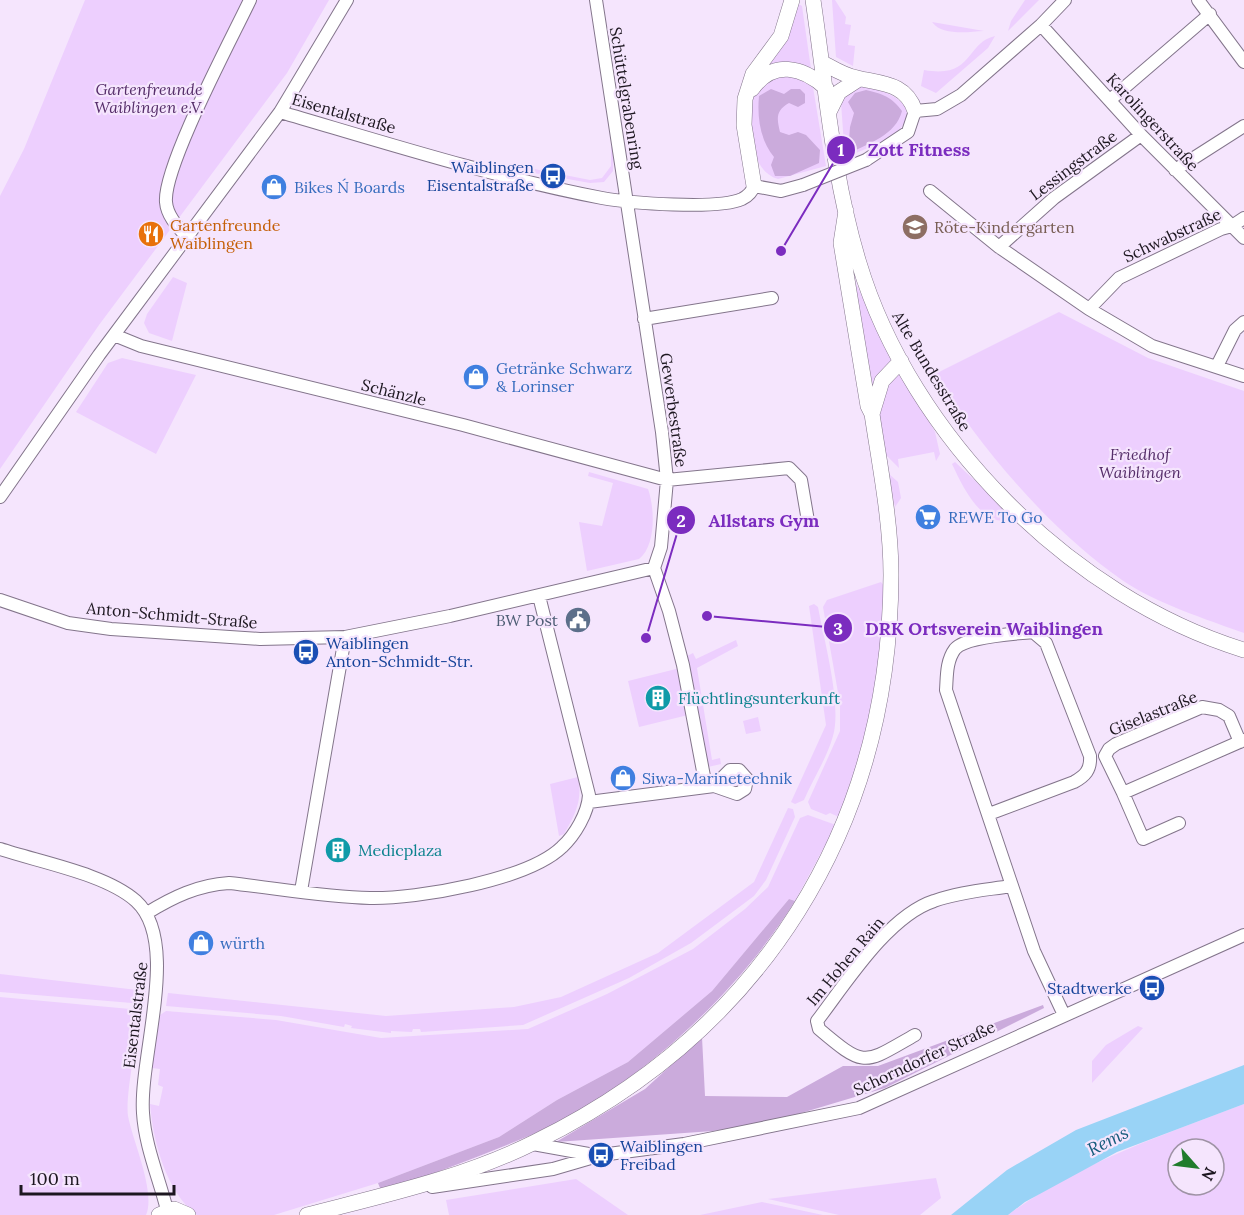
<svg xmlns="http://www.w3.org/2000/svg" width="1244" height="1215" font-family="Lora,serif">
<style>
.green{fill:#edcffe;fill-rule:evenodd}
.forest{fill:#cbabdc}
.water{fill:#99d3f6}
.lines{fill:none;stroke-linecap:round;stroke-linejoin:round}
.minor-casing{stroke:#83758b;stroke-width:14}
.major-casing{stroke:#83758b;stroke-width:16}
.minor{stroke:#fff;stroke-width:12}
.major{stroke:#fff;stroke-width:15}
.minor-bridge-casing{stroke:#83758b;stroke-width:14;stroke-linecap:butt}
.minor-bridge{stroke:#fff;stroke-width:12}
.labels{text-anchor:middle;stroke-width:4.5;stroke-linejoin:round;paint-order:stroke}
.park-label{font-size:16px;font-style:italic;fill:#552d69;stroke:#f5e5fd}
.street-label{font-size:16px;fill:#1d1720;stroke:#f5e5fd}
.transit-label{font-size:16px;fill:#164399;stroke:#f5e5fd;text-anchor:end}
.shop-label{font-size:16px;fill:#366cbe;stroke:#f5e5fd;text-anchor:start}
.food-label{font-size:16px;fill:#c56008;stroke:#f5e5fd;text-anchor:start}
.education-label{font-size:16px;fill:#785e54;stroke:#f5e5fd;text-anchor:start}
.service-label{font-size:16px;fill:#4e5e75;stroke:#f5e5fd;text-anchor:end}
.culture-label{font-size:16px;fill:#0d838f;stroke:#f5e5fd;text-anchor:start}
.water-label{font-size:18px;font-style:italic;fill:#155b7c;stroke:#f5e5fd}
.leader{fill:none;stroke:#7b2cbf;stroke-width:2}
.callout-dot{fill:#7b2cbf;stroke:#f5e5fd;stroke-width:2}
.mark-label{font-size:18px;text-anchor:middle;font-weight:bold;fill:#fff}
.callout-label{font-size:18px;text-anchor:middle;font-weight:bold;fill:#7b2cbf;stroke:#f5e5fd;stroke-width:4.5;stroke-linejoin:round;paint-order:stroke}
</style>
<rect width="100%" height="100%" fill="#f5e5fd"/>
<path class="green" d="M85 0H329L287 73 99 325 0 469V196L24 149Z
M832 0H835L846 17 845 24 851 25 848 45 855 46 853 66 836 57Z
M1025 0H1039L1008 31 1011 21Z
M797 3 802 6 811 69 757 75Z
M932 22 984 31C968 32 942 36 932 22Z
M995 36 988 48 936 93 921 86 924 70C974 79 965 43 995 36Z
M793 74 810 82 813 87 826 166 778 179C748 170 751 125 750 100L771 78Z
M861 86C880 89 925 102 899 130 886 143 861 150 845 158L841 103 843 98Z
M614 146 613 171 604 182 590 183 534 173V169L590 180 602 178 611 166V147Z
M173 277 187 283 172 341 149 333 144 323 147 314Z
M853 277 891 358 890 364 872 389Z
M1059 312 1148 358 1244 391V633C1208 620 1153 602 1122 580 1050 530 980 448 935 374Z
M122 358 196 375 156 454 76 412 108 363Z
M900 371 935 432 940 454 936 461 934 452 898 459 899 468 884 453 879 410 883 388Z
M955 462 1002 506 1005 521C979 522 962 485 952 464Z
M589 472 648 489C655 508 656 546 639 559L587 571 579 522 602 526 613 483 588 476Z
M888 473 898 482 901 498 895 507Z
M881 582 885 587 880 658 865 739 839 817 830 813 826 815 811 809 808 802 840 731V704L823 607 827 600Z
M814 604 818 607C824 640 842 705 833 736 827 758 813 779 804 800L795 804 791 802 826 725 809 606Z
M736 640 738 646 697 668 712 760 720 758 721 764 708 767 687 656 693 653 696 659Z
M680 668 688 715 639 727 628 681Z
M758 717 761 731 746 734 743 721Z
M578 777C583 800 575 815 564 834L559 836 550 784Z
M788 808 793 809 795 817 766 880 754 896 691 943 629 978 523 1025 421 1032 420 1029H413L412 1032 391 1031V1033L351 1028 352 1026 345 1024 344 1027 281 1016 166 1006 168 993 386 1016 514 1007 561 997 658 953 754 882Z
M808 815 836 825 795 901 789 899 712 991 628 1062 557 1100 499 1137 378 1183 274 1215H197C166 1192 153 1141 150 1104L159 1106 163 1087 158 1085 160 1069 152 1068 160 1015 166 1011 276 1020 381 1038 528 1029 607 994 693 949 745 909 768 887 800 818Z
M0 974 146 991 144 1004 0 992Z
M0 997 141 1010C138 1033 125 1096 128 1116 133 1142 156 1192 146 1215H0Z
M1138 1026 1143 1028 1092 1083V1061L1106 1045Z
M1244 1104V1215H1008C1078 1163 1163 1135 1244 1104ZM1178 1149H1214V1185H1178Z
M936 1178 941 1198 920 1215H839L768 1199Z
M576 1179 628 1215H449L446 1200Z
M762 1202 823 1215H700Z"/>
<path class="forest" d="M771 89 784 94 791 89H800L805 94V103L798 107 789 103C775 111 777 119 780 132L789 135 798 132 806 135 820 150 819 163 790 176H775L771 165 774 157C760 140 757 117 759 96Z
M866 90C883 94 892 97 902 111 896 135 869 143 848 154L850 127 854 113 848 102 855 93Z
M789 899 795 901C735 997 635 1089 531 1135 482 1156 431 1174 382 1193L378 1183 499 1137 557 1100 628 1062 712 991Z
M1043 1005 1044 1008 885 1088 771 1122 713 1131 556 1142 645 1089 702 1037 705 1096 787 1097 843 1066H878Z"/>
<path class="water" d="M1244 1065V1104L1117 1152 1025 1202 1008 1215H951L1007 1170 1076 1130Z"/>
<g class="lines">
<defs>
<path id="minor" d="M596 0 662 432 667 480 661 547 654 568 669 611 683 665 706 787
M1198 0 1244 62
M1041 25 1141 135 1244 238
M1110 100 1210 14
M280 112 347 0
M866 160 908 132 915 111 937 109 961 95 1041 25 1065 0
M1175 170 1244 126
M930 191 999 247 1089 309 1152 346 1244 376
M187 237C178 227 167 216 166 202 163 167 232 38 250 0
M999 247 1054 198 1141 135
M1089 309 1119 278 1221 229 1232 226 1244 218
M644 319 772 298
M114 335 141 346 463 425 667 480 789 468 801 480 808 521
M1217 366 1235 330 1244 322
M0 497 99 355 280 112C386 143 493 177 602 198 630 203 718 210 742 199 748 196 752 192 754 186L781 191 803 185
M0 600 68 623 111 629 260 639 345 637 450 616 654 568
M1123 793 1105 756 1109 749 1116 744 1202 707 1219 710 1229 716 1240 742
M589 802 714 786 737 794 745 789 747 779 739 770H730L714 786
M989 814 1074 782C1085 776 1091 770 1090 756L1046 643 1033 632C1015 634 966 636 955 649 946 661 947 677 946 690L1034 951 1064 1015
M1179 823 1143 839 1123 793 1244 740
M0 849C39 862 106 874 136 901 181 942 139 1056 143 1113 145 1146 159 1178 167 1210
M301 891 345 637
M147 913C173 897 198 885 229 883 276 888 323 897 370 898 417 899 528 880 562 847 575 835 588 813 589 795L539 596
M915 1035C864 1064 866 1069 819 1029L817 1021C846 983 888 916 934 901 958 892 986 890 1011 886
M533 1144 594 1155
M432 1187 553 1169 601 1155 684 1144 859 1108 1244 935"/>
<path id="major" d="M813 0C826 88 833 178 859 263 911 436 1071 597 1244 650
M823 63C834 69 845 76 857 78 882 84 906 83 915 111
M752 89C773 59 803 67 826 88
M829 112 839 92 859 79
M754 186 744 125 745 99 753 74 781 36 792 0
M872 414 882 381 901 361
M159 1215 174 1209 188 1215
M307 1215C384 1195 463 1178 535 1142 762 1031 890 828 891 575 891 522 880 467 872 414L868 406 841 243 846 211"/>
</defs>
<use href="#minor" class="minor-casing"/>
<use href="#major" class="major-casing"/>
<use href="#minor" class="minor"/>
<use href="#major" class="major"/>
<defs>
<path id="minor-bridge" d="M803 185 866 160"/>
</defs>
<use href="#minor-bridge" class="minor-bridge-casing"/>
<use href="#minor-bridge" class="minor-bridge"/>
</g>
<defs>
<symbol id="bus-disc" viewBox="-11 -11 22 22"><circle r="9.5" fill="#1a4fb4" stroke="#f5e5fd"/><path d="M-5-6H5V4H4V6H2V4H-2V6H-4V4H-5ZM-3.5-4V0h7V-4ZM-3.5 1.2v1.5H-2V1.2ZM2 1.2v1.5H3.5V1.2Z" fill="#fff"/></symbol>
<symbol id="shop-disc" viewBox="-11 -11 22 22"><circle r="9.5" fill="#3f7fe0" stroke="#f5e5fd"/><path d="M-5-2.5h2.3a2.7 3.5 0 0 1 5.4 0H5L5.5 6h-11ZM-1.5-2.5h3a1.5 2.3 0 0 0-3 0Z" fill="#fff"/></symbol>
<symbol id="school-disc" viewBox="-11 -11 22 22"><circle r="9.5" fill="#8d6e63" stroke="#f5e5fd"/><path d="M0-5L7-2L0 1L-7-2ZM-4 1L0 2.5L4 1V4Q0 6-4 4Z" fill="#fff"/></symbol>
<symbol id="restaurant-disc" viewBox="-11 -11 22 22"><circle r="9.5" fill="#e8710a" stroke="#f5e5fd"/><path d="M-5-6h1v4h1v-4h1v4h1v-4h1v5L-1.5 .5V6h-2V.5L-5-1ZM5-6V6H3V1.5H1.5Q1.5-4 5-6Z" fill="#fff"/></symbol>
<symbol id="supermarket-disc" viewBox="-11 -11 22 22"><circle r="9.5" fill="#3f7fe0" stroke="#f5e5fd"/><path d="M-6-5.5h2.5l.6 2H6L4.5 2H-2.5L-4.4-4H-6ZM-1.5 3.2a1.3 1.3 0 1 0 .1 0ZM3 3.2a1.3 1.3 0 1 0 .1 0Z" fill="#fff"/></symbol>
<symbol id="civic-disc" viewBox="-11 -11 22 22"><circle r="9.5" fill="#5c6f8a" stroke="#f5e5fd"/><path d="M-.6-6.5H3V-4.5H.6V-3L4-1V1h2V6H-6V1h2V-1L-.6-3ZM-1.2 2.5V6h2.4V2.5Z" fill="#fff"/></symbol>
<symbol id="building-disc" viewBox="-11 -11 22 22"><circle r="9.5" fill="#0f9aa8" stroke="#f5e5fd"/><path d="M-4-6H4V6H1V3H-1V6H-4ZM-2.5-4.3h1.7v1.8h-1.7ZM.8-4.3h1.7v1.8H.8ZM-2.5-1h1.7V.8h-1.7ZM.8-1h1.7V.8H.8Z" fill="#fff"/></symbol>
</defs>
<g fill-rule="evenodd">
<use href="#bus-disc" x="538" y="161" width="30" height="30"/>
<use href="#shop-disc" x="259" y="172" width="30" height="30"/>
<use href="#school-disc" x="900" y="212" width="30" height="30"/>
<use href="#restaurant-disc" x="136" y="219" width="30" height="30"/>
<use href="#shop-disc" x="461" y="362" width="30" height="30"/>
<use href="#supermarket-disc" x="913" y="502" width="30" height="30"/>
<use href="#civic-disc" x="563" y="605" width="30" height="30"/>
<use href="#bus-disc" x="291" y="637" width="30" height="30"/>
<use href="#building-disc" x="643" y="683" width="30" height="30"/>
<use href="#shop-disc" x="608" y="763" width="30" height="30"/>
<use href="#building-disc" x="323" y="835" width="30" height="30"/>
<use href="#shop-disc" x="186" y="928" width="30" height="30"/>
<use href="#bus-disc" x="1137" y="973" width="30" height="30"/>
<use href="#bus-disc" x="586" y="1140" width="30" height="30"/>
</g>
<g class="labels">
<g class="park-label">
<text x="149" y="95">Gartenfreunde<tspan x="149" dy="18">Waiblingen e.V.</tspan></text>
<text x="1140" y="460">Friedhof<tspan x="1140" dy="18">Waiblingen</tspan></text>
</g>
<g class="street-label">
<text transform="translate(627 98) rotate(81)" y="6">Schüttelgrabenring</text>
<text transform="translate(344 113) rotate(16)" y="6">Eisentalstraße</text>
<text transform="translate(1153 122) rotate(47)" y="6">Karolingerstraße</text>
<text transform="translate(1073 165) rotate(-37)" y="6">Lessingstraße</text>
<text transform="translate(1172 235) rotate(-25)" y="6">Schwabstraße</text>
<text transform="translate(932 371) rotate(59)" y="6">Alte Bundesstraße</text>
<text transform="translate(394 392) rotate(14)" y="6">Schänzle</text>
<text transform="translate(674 410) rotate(82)" y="6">Gewerbestraße</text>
<text transform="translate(172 615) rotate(5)" y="6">Anton-Schmidt-Straße</text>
<text transform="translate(1153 713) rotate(-22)" y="6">Giselastraße</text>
<text transform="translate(845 961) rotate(-50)" y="6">Im Hohen Rain</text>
<text transform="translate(135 1015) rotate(-83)" y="6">Eisentalstraße</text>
<text transform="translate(924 1058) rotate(-25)" y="6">Schorndorfer Straße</text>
</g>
<g class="transit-label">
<text x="534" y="173">Waiblingen<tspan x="534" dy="18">Eisentalstraße</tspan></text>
<text x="326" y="649" text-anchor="start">Waiblingen<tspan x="326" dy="18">Anton-Schmidt-Str.</tspan></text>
<text x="1132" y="994">Stadtwerke</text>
<text x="620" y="1152" text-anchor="start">Waiblingen<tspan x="620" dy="18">Freibad</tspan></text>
</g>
<g class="shop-label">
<text x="294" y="193">Bikes Ń Boards</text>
<text x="496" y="374">Getränke Schwarz<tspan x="496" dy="18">&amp; Lorinser</tspan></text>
<text x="948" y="523">REWE To Go</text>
<text x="642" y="784">Siwa-Marinetechnik</text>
<text x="220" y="949">würth</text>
</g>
<g class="food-label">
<text x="170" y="231">Gartenfreunde<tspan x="170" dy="18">Waiblingen</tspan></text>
</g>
<g class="education-label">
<text x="934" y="233">Röte-Kindergarten</text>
</g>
<g class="service-label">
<text x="558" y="626">BW Post</text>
</g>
<g class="culture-label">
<text x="678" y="704">Flüchtlingsunterkunft</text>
<text x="358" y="856">Medicplaza</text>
</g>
<g class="water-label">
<text transform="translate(1108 1141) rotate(-27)" y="6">Rems</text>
</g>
</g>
<path class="leader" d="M781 251L841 150M646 638L681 520M707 616L838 628"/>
<g class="callout-dot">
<circle cx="781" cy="251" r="6"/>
<circle cx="646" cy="638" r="6"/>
<circle cx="707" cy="616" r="6"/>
<circle cx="841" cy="150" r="15"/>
<circle cx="681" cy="520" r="15"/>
<circle cx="838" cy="628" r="15"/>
</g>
<g class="mark-label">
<text x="841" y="156">1</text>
<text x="681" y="527">2</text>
<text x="838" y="635">3</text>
</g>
<g class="callout-label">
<text x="919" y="156">Zott Fitness</text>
<text x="764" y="527">Allstars Gym</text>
<text x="984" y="635">DRK Ortsverein Waiblingen</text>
</g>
<g transform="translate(1196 1167) rotate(118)"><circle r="28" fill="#f5e5fd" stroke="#9f93a5" stroke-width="1.5"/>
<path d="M0-4.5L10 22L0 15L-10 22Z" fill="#207c2c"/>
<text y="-9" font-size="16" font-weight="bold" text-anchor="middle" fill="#1d1720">N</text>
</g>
<path d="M21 1185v9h153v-9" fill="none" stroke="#1d1720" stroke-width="3"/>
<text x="30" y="1185" font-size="18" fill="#1d1720" stroke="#f5e5fd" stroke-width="4.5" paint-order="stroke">100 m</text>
</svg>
